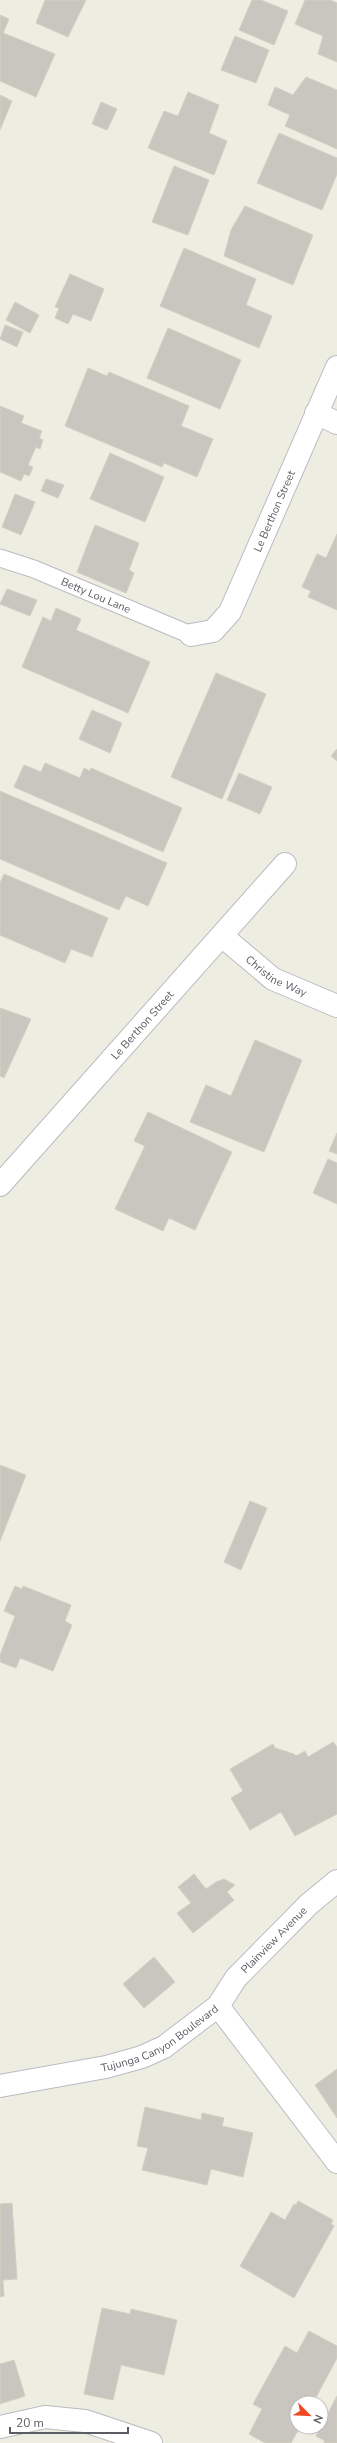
<svg xmlns="http://www.w3.org/2000/svg" width="337" height="2443" font-family="'Nunito Sans',sans-serif">
<style>
.building{fill:#c9c6bf;stroke:#d3cfc0}
.lines{fill:none;stroke-linecap:round;stroke-linejoin:round}
.service-casing{stroke:#babbc2;stroke-width:19}
.minor-casing{stroke:#babbc2;stroke-width:24}
.service{stroke:#fff;stroke-width:17}
.minor{stroke:#fff;stroke-width:22}
.labels{text-anchor:middle;stroke-width:3.5;stroke-linejoin:round;paint-order:stroke}
.street-label{font-size:11px;fill:#5a5d64;stroke:#fff}
</style>
<rect width="100%" height="100%" fill="#eeede2"/>
<path class="building" d="M45 0H86L68 37 36 23Z
M252 0H261L288 11 274 45 239 30Z
M305 0H330L337 3V62L318 54 323 36 295 24Z
M0 15 9 19 3 33 55 54 36 97 0 81Z
M235 36 269 50 256 83 221 70Z
M306 77 337 90V149L285 126 290 115 268 105 275 87 293 95Z
M188 92 219 105 209 133 227 141 214 175 148 148 164 111 178 116Z
M0 95 12 101 0 130Z
M101 102 117 109 107 130 92 124Z
M279 133 337 158V174L322 210 257 183Z
M174 166 209 180 188 235 152 222Z
M245 206 313 235 293 285 224 256 231 230Z
M184 248 256 279 246 305 272 316 259 348 160 306Z
M70 274 104 289 91 321 73 314 68 324 55 318 59 308 55 307Z
M15 302 39 315 30 333 6 320Z
M5 325 23 332 17 347 0 339Z
M168 328 241 360 220 409 147 378Z
M88 368 107 376 109 372 189 406 181 426 213 439 197 477 164 463 162 467 65 426Z
M0 406 24 416 21 423 42 431 39 438 43 440 40 449 36 447 28 465 33 467 29 476 24 474 21 481 0 472Z
M110 453 164 477 145 522 90 499Z
M46 479 64 485 58 498 41 491Z
M15 494 35 502 21 535 2 527Z
M95 525 139 543 129 570 134 573 126 593 77 572Z
M337 534V610L308 597 311 591 302 587 317 554 326 558Z
M7 589 37 600 30 616 0 604Z
M56 608 81 619 76 630 150 662 128 713 22 667 43 617 51 621Z
M216 673 266 694 222 799 171 777Z
M92 710 122 723 110 753 79 739Z
M337 749V761L331 756Z
M45 763 80 778 84 768 90 771 91 768 182 808 163 852 14 787 24 765 41 772Z
M239 773 272 787 260 814 227 800Z
M0 791 167 863 148 906 126 896 119 910 0 859Z
M4 874 108 918 92 957 71 949 65 963 0 935V883Z
M0 1008 31 1019 4 1078 0 1076Z
M255 1040 302 1060 264 1152 190 1122 206 1085 231 1096Z
M148 1112 232 1152 195 1230 169 1218 163 1231 115 1209 145 1146 134 1141Z
M337 1133V1154L329 1151Z
M328 1159 337 1163V1204L313 1193Z
M0 1465 26 1475 0 1541Z
M250 1501 267 1508 241 1570 224 1562Z
M15 1586 22 1589 23 1586 71 1605 65 1621 72 1625 53 1671 20 1658 16 1668 0 1662V1655L15 1616 4 1611Z
M333 1742 337 1747V1814L295 1836 281 1812 250 1830 231 1798 243 1791 230 1769 273 1744 275 1748 294 1754 296 1756 305 1751 308 1757Z
M194 1874 206 1889 216 1882 224 1879 235 1885 227 1892 234 1900 193 1933 177 1913 191 1903 178 1887Z
M154 1957 175 1982 144 2008 123 1984Z
M337 2069V2118L315 2085Z
M145 2107 201 2120 202 2113 224 2118 222 2126 253 2133 243 2177 211 2169 207 2185 142 2170 148 2148 137 2146Z
M298 2201 333 2220 331 2224 334 2226 294 2298 240 2266 271 2212 285 2220 294 2204 296 2205Z
M12 2203 17 2279 3 2280 4 2296 0 2297V2204Z
M102 2308 130 2314 131 2309 177 2320 164 2375 121 2365 113 2400 84 2394Z
M309 2331 337 2346V2358L313 2403H297V2427H300L291 2443H265L249 2434 262 2409 253 2404 285 2346 297 2353Z
M14 2360 25 2396 0 2404V2364Z
M337 2396V2443H324L325 2441 316 2436Z"/>
<g class="lines">
<defs>
<g id="service">
<path id="s1" d="M0 558 34 569 191 635"/>
</g>
<g id="minor">
<path d="M316 413 337 423"/>
<path id="s2" d="M191 635 213 631 230 612 337 367"/>
<path id="s3" d="M222 936 273 979 337 1006"/>
<path id="s4" d="M0 1185 285 864"/>
<path d="M218 2006 337 2162"/>
<path id="s5" d="M0 2086 106 2067 142 2057 164 2047 218 2006 236 1978 309 1904 337 1881"/>
<path d="M0 2427 45 2417 85 2421 151 2443"/>
</g>
</defs>
<use href="#service" class="service-casing"/>
<use href="#minor" class="minor-casing"/>
<use href="#service" class="service"/>
<use href="#minor" class="minor"/>
</g>
<g class="labels">
<g class="street-label">
<text dy="4" stroke="none"><textPath href="#s2" startOffset="158">Le Berthon Street</textPath></text>
<text dy="4" stroke="none"><textPath href="#s1" startOffset="103">Betty Lou Lane</textPath></text>
<text dy="4" stroke="none"><textPath href="#s3" startOffset="68">Christine Way</textPath></text>
<text dy="4" stroke="none"><textPath href="#s4" startOffset="214">Le Berthon Street</textPath></text>
<text dy="4" stroke="none"><textPath href="#s5" startOffset="324">Plainview Avenue</textPath></text>
<text dy="4" stroke="none"><textPath href="#s5" startOffset="169">Tujunga Canyon Boulevard</textPath></text>
</g>
</g>
<g transform="translate(309 2415) rotate(114)"><circle r="19" fill="#ffffff" stroke="#bdbec1"/>
<path d="M0-3L7 15L0 10L-7 15Z" fill="#f24924"/>
<text y="-6" font-size="11" font-weight="bold" text-anchor="middle" fill="#5a5d64">N</text>
</g>
<path d="M10 2427v6h118v-6" fill="none" stroke="#5a5d64" stroke-width="2"/>
<text x="16" y="2427" font-size="12" fill="#5a5d64" stroke="#ffffff" stroke-width="3" paint-order="stroke">20 m</text>
</svg>
